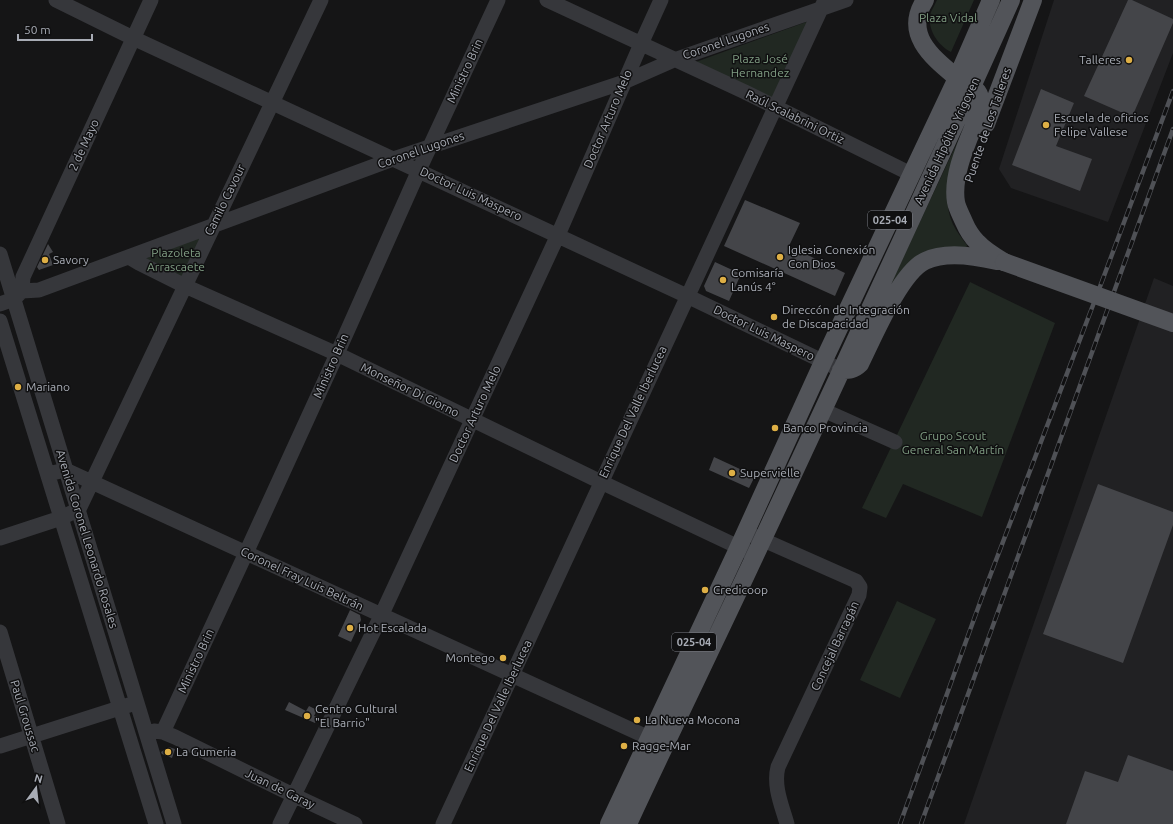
<svg xmlns="http://www.w3.org/2000/svg" width="1173" height="824" font-family="Ubuntu,sans-serif">
<style>
.built{fill:#212123}
.green{fill:#212822}
.building{fill:#444549}
.lines{fill:none;stroke-linecap:round;stroke-linejoin:round}
.minor{stroke:#36373b;stroke-width:15}
.major{stroke:#525459;stroke-width:18}
.rail-casing{stroke:#4f5156;stroke-width:4.5}
.rail{stroke:#101011;stroke-width:3;stroke-dasharray:9;stroke-linecap:butt}
.major-bridge{stroke:#525459;stroke-width:18}
.poi-dot{fill:#deaf45;stroke:#101011;stroke-width:1.5}
.labels{text-anchor:middle;stroke-width:3;stroke-linejoin:round;paint-order:stroke}
.shield{fill:#101011;stroke:#7a7d84;stroke-width:1}
.shield-label{font-size:11px;font-weight:bold;fill:#a8acb5}
.park-label{font-size:12px;fill:#819e84;stroke:#101011}
.street-label{font-size:12px;fill:#a8acb5;stroke:#101011}
.poi-label{font-size:12px;fill:#a8acb5;stroke:#101011;text-anchor:start}
</style>
<rect width="100%" height="100%" fill="#151516"/>
<path class="built" d="M1054 0H1173V53L1108 222 1011 188 999 169Z
M1154 278 1173 286V824H964Z"/>
<path class="green" d="M937 0H974L951 52C937 45 926 27 931 12 933 8 935 4 937 0Z
M809 21 772 100 693 63Z
M972 111 947 199C949 221 954 228 967 245L966 249 942 251 871 326Z
M201 236 182 277 144 259Z
M970 282 1055 323 982 517 903 484 886 518 862 508Z
M897 601 936 619 900 698 860 680Z"/>
<path class="building" d="M1128 0H1132L1173 19V23L1132 117 1084 96Z
M1041 89 1074 103 1056 146 1092 159 1080 191 1012 165Z
M745 200 800 223 789 246 845 273 835 296 724 246Z
M48 244 53 252 49 254 53 265 39 270 37 267Z
M715 262 741 274 729 301 706 291 704 286Z
M714 457 755 476 749 488 709 470Z
M1098 484 1173 512V525L1123 663 1043 634Z
M350 610 360 615 361 620 351 642 338 636Z
M289 702 306 711 309 706 317 710 314 716 318 717 315 723 285 710Z
M169 747 175 749 172 758 162 754 161 752Z
M1128 755 1173 771V824H1066L1085 771 1118 782Z"/>
<g class="lines">
<path class="minor" d="M56 0 133 38 687 296 841 370
M547 0 745 92 911 174
M0 254 174 824
M129 257 139 263 185 286 337 354 601 482 749 552
M22 291 23 277 151 0
M0 304 14 299 22 291 39 290 393 159 624 82 674 60 846 0
M0 321 156 824
M823 410 895 442
M48 474 65 470 70 472 658 742
M752 535 856 581 860 587 859 595 778 767C773 786 782 806 787 824
M0 538 61 518 79 509 321 0
M0 632 58 824
M154 731 163 732 175 737 293 795 355 824
M163 732 246 553 337 354 419 170 498 0
M0 746 129 705
M280 824 381 616 558 235 641 44 661 0
M443 824 825 0"/>
<path class="major" d="M925 0C903 34 932 57 956 77 969 88 982 85 981 108 971 135 951 172 956 202 957 208 961 215 964 222 967 229 971 236 977 242 984 250 994 256 1004 262
M986 124 1033 0
M841 370C849 370 854 370 860 364 873 338 900 273 925 261 945 251 976 256 997 261
M609 824 736 553 823 362 957 78 991 0
M628 824C669 735 712 648 753 560 840 374 927 188 1011 0"/>
<defs>
<path id="rail" d="M900 824 982 597 1098 292 1173 91
M921 824 1173 129"/>
</defs>
<use href="#rail" class="rail-casing"/>
<use href="#rail" class="rail"/>
<path class="major-bridge" d="M1004 262 1173 323"/>
</g>
<g class="poi-dot">
<circle cx="1129" cy="60" r="4"/>
<circle cx="1046" cy="125" r="4"/>
<circle cx="780" cy="257" r="4"/>
<circle cx="45" cy="260" r="4"/>
<circle cx="723" cy="280" r="4"/>
<circle cx="774" cy="317" r="4"/>
<circle cx="18" cy="387" r="4"/>
<circle cx="775" cy="428" r="4"/>
<circle cx="732" cy="473" r="4"/>
<circle cx="705" cy="590" r="4"/>
<circle cx="350" cy="628" r="4"/>
<circle cx="503" cy="658" r="4"/>
<circle cx="307" cy="716" r="4"/>
<circle cx="637" cy="720" r="4"/>
<circle cx="624" cy="746" r="4"/>
<circle cx="168" cy="752" r="4"/>
</g>
<g class="labels">
<g class="shield">
<rect x="868" y="211" width="44" height="18" rx="3"/>
<rect x="672" y="633" width="44" height="18" rx="3"/>
</g>
<g class="shield-label">
<text x="890" y="224">025-04</text>
<text x="694" y="646">025-04</text>
</g>
<g class="park-label">
<text x="948" y="22">Plaza Vidal</text>
<text x="760" y="63">Plaza José<tspan x="760" dy="14">Hernandez</tspan></text>
<text x="176" y="257">Plazoleta<tspan x="176" dy="14">Arrascaete</tspan></text>
<text x="953" y="440">Grupo Scout<tspan x="953" dy="14">General San Martín</tspan></text>
</g>
<g class="street-label">
<text transform="translate(726 41) rotate(-19)" y="4">Coronel Lugones</text>
<text transform="translate(465 71) rotate(-65)" y="4">Ministro Brin</text>
<text transform="translate(795 117) rotate(26)" y="4">Raúl Scalabrini Ortiz</text>
<text transform="translate(608 119) rotate(-67)" y="4">Doctor Arturo Melo</text>
<text transform="translate(988 125) rotate(-71)" y="4">Puente de Los Talleres</text>
<text transform="translate(947 141) rotate(-65)" y="4">Avenida Hipólito Yrigoyen</text>
<text transform="translate(84 145) rotate(-65)" y="4">2 de Mayo</text>
<text transform="translate(421 150) rotate(-19)" y="4">Coronel Lugones</text>
<text transform="translate(471 194) rotate(25)" y="4">Doctor Luis Maspero</text>
<text transform="translate(225 200) rotate(-64)" y="4">Camilo Cavour</text>
<text transform="translate(764 333) rotate(26)" y="4">Doctor Luis Maspero</text>
<text transform="translate(331 366) rotate(-66)" y="4">Ministro Brin</text>
<text transform="translate(410 390) rotate(26)" y="4">Monseñor Di Giorno</text>
<text transform="translate(633 412) rotate(-65)" y="4">Enrique Del Valle Iberlucea</text>
<text transform="translate(475 414) rotate(-65)" y="4">Doctor Arturo Melo</text>
<text transform="translate(87 539) rotate(73)" y="4">Avenida Coronel Leonardo Rosales</text>
<text transform="translate(302 579) rotate(25)" y="4">Coronel Fray Luis Beltrán</text>
<text transform="translate(835 646) rotate(-65)" y="4">Concejal Barragán</text>
<text transform="translate(196 661) rotate(-65)" y="4">Ministro Brin</text>
<text transform="translate(498 706) rotate(-65)" y="4">Enrique Del Valle Iberlucea</text>
<text transform="translate(25 716) rotate(73)" y="4">Paul Groussac</text>
<text transform="translate(280 789) rotate(26)" y="4">Juan de Garay</text>
</g>
<g class="poi-label">
<text x="1121" y="64" text-anchor="end">Talleres</text>
<text x="1054" y="122">Escuela de oficios<tspan x="1054" dy="14">Felipe Vallese</tspan></text>
<text x="788" y="254">Iglesia Conexión<tspan x="788" dy="14">Con Dios</tspan></text>
<text x="53" y="264">Savory</text>
<text x="731" y="277">Comisaría<tspan x="731" dy="14">Lanús 4°</tspan></text>
<text x="782" y="314">Direccón de Integración<tspan x="782" dy="14">de Discapacidad</tspan></text>
<text x="26" y="391">Mariano</text>
<text x="783" y="432">Banco Provincia</text>
<text x="740" y="477">Supervielle</text>
<text x="713" y="594">Credicoop</text>
<text x="358" y="632">Hot Escalada</text>
<text x="495" y="662" text-anchor="end">Montego</text>
<text x="315" y="713">Centro Cultural<tspan x="315" dy="14">"El Barrio"</tspan></text>
<text x="645" y="724">La Nueva Mocona</text>
<text x="632" y="750">Ragge-Mar</text>
<text x="176" y="756">La Gumeria</text>
</g>
</g>
<g transform="translate(36 788) rotate(15)" stroke="#101011" stroke-width="3" paint-order="stroke">
<path d="M0-3L7 15L0 10L-7 15Z" fill="#a8acb5"/>
<text y="-6" font-size="11" font-weight="bold" text-anchor="middle" fill="#a8acb5">N</text>
</g>
<path d="M18 34v6h74v-6" fill="none" stroke="#a8acb5" stroke-width="2"/>
<text x="24" y="34" font-size="12" fill="#a8acb5" stroke="#101011" stroke-width="3" paint-order="stroke">50 m</text>
</svg>
